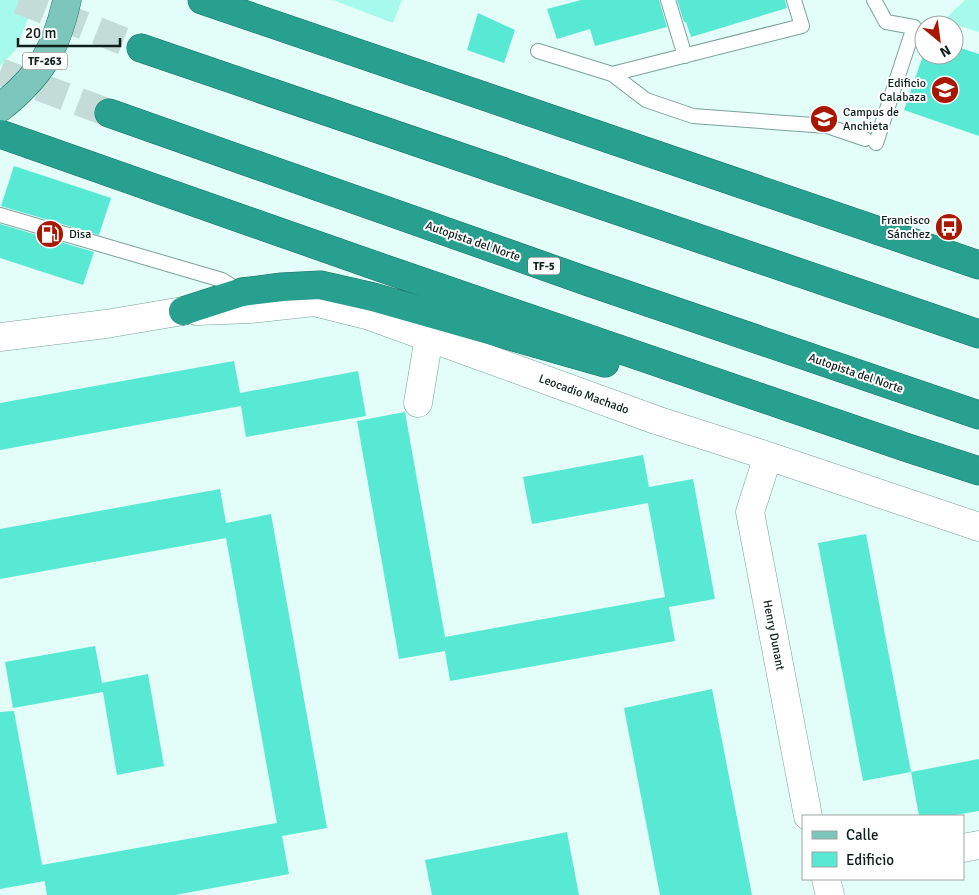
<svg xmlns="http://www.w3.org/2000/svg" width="979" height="895" font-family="Signika,sans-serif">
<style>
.green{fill:#a6faeb}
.building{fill:#57e9d4}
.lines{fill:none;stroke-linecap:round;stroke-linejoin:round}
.motorway-tunnel{stroke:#c3dcd7;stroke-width:28;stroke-dasharray:28 14;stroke-linecap:butt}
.service-casing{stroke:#79a39b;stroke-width:16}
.minor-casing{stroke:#79a39b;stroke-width:29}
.secondary-casing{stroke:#79a39b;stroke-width:29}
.primary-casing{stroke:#1e7267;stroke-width:29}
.motorway-casing{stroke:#1e7267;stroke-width:29}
.service{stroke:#fff;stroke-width:14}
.minor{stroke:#fff;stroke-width:28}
.secondary{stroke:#fff;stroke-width:28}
.primary{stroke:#7dc6bc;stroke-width:28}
.motorway{stroke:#27a090;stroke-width:28}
.labels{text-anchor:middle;stroke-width:4;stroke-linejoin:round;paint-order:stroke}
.shield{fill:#fff;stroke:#56625f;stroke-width:1}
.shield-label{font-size:11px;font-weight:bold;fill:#0d1e1b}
.poi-label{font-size:12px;fill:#0d1e1b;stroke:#fff;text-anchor:end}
.street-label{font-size:12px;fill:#0d1e1b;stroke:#fff}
</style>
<rect width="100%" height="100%" fill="#e3fdf8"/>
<path class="green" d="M0 0H35L16 50 0 66Z
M333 0H402L393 23Z
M965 0H979V32L943 21Z"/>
<path class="building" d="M581 0H659L667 27 595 46 590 29 557 39 547 9Z
M677 0H785L787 8 691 37 686 22H684Z
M478 13 515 30 504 63 467 50Z
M954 46 979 54V136L904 110 924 53V55H954Z
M14 166 111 198 99 235 1 206Z
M0 224 94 252 83 285 0 258Z
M234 361 240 393 358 371 366 416 246 437 241 406 0 450V403Z
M405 412 445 637 665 597 648 503 532 524 523 477 643 455 649 487 693 479 715 599 669 607 675 641 450 681 445 651 399 659 357 421Z
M220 489 226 523 271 514 327 828 282 836 289 874 175 895H47L42 865 277 823 226 538 0 579V529Z
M866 534 911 772 863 781 818 543Z
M95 646 102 683 148 674 164 766 117 775 103 692 13 708 5 662Z
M712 689 752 895H660L624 708Z
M14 711 45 881 0 889V712Z
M979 759V811L949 816H919L911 772Z
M567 832 579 895H432L425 860Z"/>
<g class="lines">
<path class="motorway-tunnel" d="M19 0 141 48
M0 72 109 113"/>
<defs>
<path id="service" d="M668 0 685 56
M874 0 886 22 914 27 876 143
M538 51 612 74 802 26 794 0
M612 74 646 100 693 116 827 126 865 139
M0 215 222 280 241 292"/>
<path id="minor" d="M197 311 250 309 314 302 370 316 656 420 768 456 979 527
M418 403 429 337
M768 456 750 512 808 816
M963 848 979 845
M826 879 830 895"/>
<path id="secondary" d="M0 337 106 324 183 311"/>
<path id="primary" d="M0 108C40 76 56 50 67 0"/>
<path id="motorway" d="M202 0 979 265
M141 48 979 334
M109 113 589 282 979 415
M0 134 382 268 908 448 979 471
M183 311 242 292 282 287 320 285 373 297 605 363"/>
</defs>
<use href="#service" class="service-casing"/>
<use href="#minor" class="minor-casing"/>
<use href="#secondary" class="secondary-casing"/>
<use href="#primary" class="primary-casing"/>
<use href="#motorway" class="motorway-casing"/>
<use href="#service" class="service"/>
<use href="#minor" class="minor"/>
<use href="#secondary" class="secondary"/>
<use href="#primary" class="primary"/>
<use href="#motorway" class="motorway"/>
</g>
<defs>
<symbol id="university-disc" viewBox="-11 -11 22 22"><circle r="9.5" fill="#a81700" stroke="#fff"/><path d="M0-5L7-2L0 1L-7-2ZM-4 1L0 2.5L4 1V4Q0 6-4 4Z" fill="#fff"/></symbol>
<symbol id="bus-disc" viewBox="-11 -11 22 22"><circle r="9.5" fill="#a81700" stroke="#fff"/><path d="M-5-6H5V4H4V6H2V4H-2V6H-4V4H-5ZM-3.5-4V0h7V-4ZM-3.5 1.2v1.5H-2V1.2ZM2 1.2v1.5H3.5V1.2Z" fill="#fff"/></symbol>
<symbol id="fuel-disc" viewBox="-11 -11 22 22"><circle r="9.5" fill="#a81700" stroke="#fff"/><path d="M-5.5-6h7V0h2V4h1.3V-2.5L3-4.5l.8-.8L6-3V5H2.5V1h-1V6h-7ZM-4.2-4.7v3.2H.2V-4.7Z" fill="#fff"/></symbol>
</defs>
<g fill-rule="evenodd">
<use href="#university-disc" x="929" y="74" width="32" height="32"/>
<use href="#university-disc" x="808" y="103" width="32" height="32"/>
<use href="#bus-disc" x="933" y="211" width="32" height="32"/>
<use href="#fuel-disc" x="34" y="218" width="32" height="32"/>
</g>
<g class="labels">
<g class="shield">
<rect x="22.5" y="52.5" width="45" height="17" rx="4"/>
<rect x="528" y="257.5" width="32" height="17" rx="4"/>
</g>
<g class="shield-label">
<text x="45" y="65">TF-263</text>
<text x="544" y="270">TF-5</text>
</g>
<g class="poi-label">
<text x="926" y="87">Edificio<tspan x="926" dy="14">Calabaza</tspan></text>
<text x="843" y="116" text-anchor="start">Campus de<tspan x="843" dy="14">Anchieta</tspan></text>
<text x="930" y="224">Francisco<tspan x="930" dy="14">Sánchez</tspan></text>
<text x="69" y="238" text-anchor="start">Disa</text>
</g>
<g class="street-label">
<text transform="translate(473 241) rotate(19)" y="4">Autopista del Norte</text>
<text transform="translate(856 373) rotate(19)" y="4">Autopista del Norte</text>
<text transform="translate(584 394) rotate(20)" y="4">Leocadio Machado</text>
<text transform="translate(774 635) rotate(79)" y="4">Henry Dunant</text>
</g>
</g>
<rect x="802" y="815" width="162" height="65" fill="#ffffff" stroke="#9ea5a4"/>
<rect x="812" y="831" width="25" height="8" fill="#7dc6bc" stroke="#9ea5a4"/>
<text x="846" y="840" font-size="15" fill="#0d1e1b">Calle</text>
<rect x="812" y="852" width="25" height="15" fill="#57e9d4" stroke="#9ea5a4"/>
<text x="846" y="865" font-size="15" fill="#0d1e1b">Edificio</text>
<g transform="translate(939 40) rotate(151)"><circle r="24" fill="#ffffff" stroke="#9ea5a4"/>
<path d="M0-4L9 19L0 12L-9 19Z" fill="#a81700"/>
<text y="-8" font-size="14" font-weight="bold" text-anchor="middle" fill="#0d1e1b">N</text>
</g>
<path d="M18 38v8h102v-8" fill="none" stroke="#0d1e1b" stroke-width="2.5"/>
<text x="25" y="38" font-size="15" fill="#0d1e1b" stroke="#ffffff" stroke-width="4" paint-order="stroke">20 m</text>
</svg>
